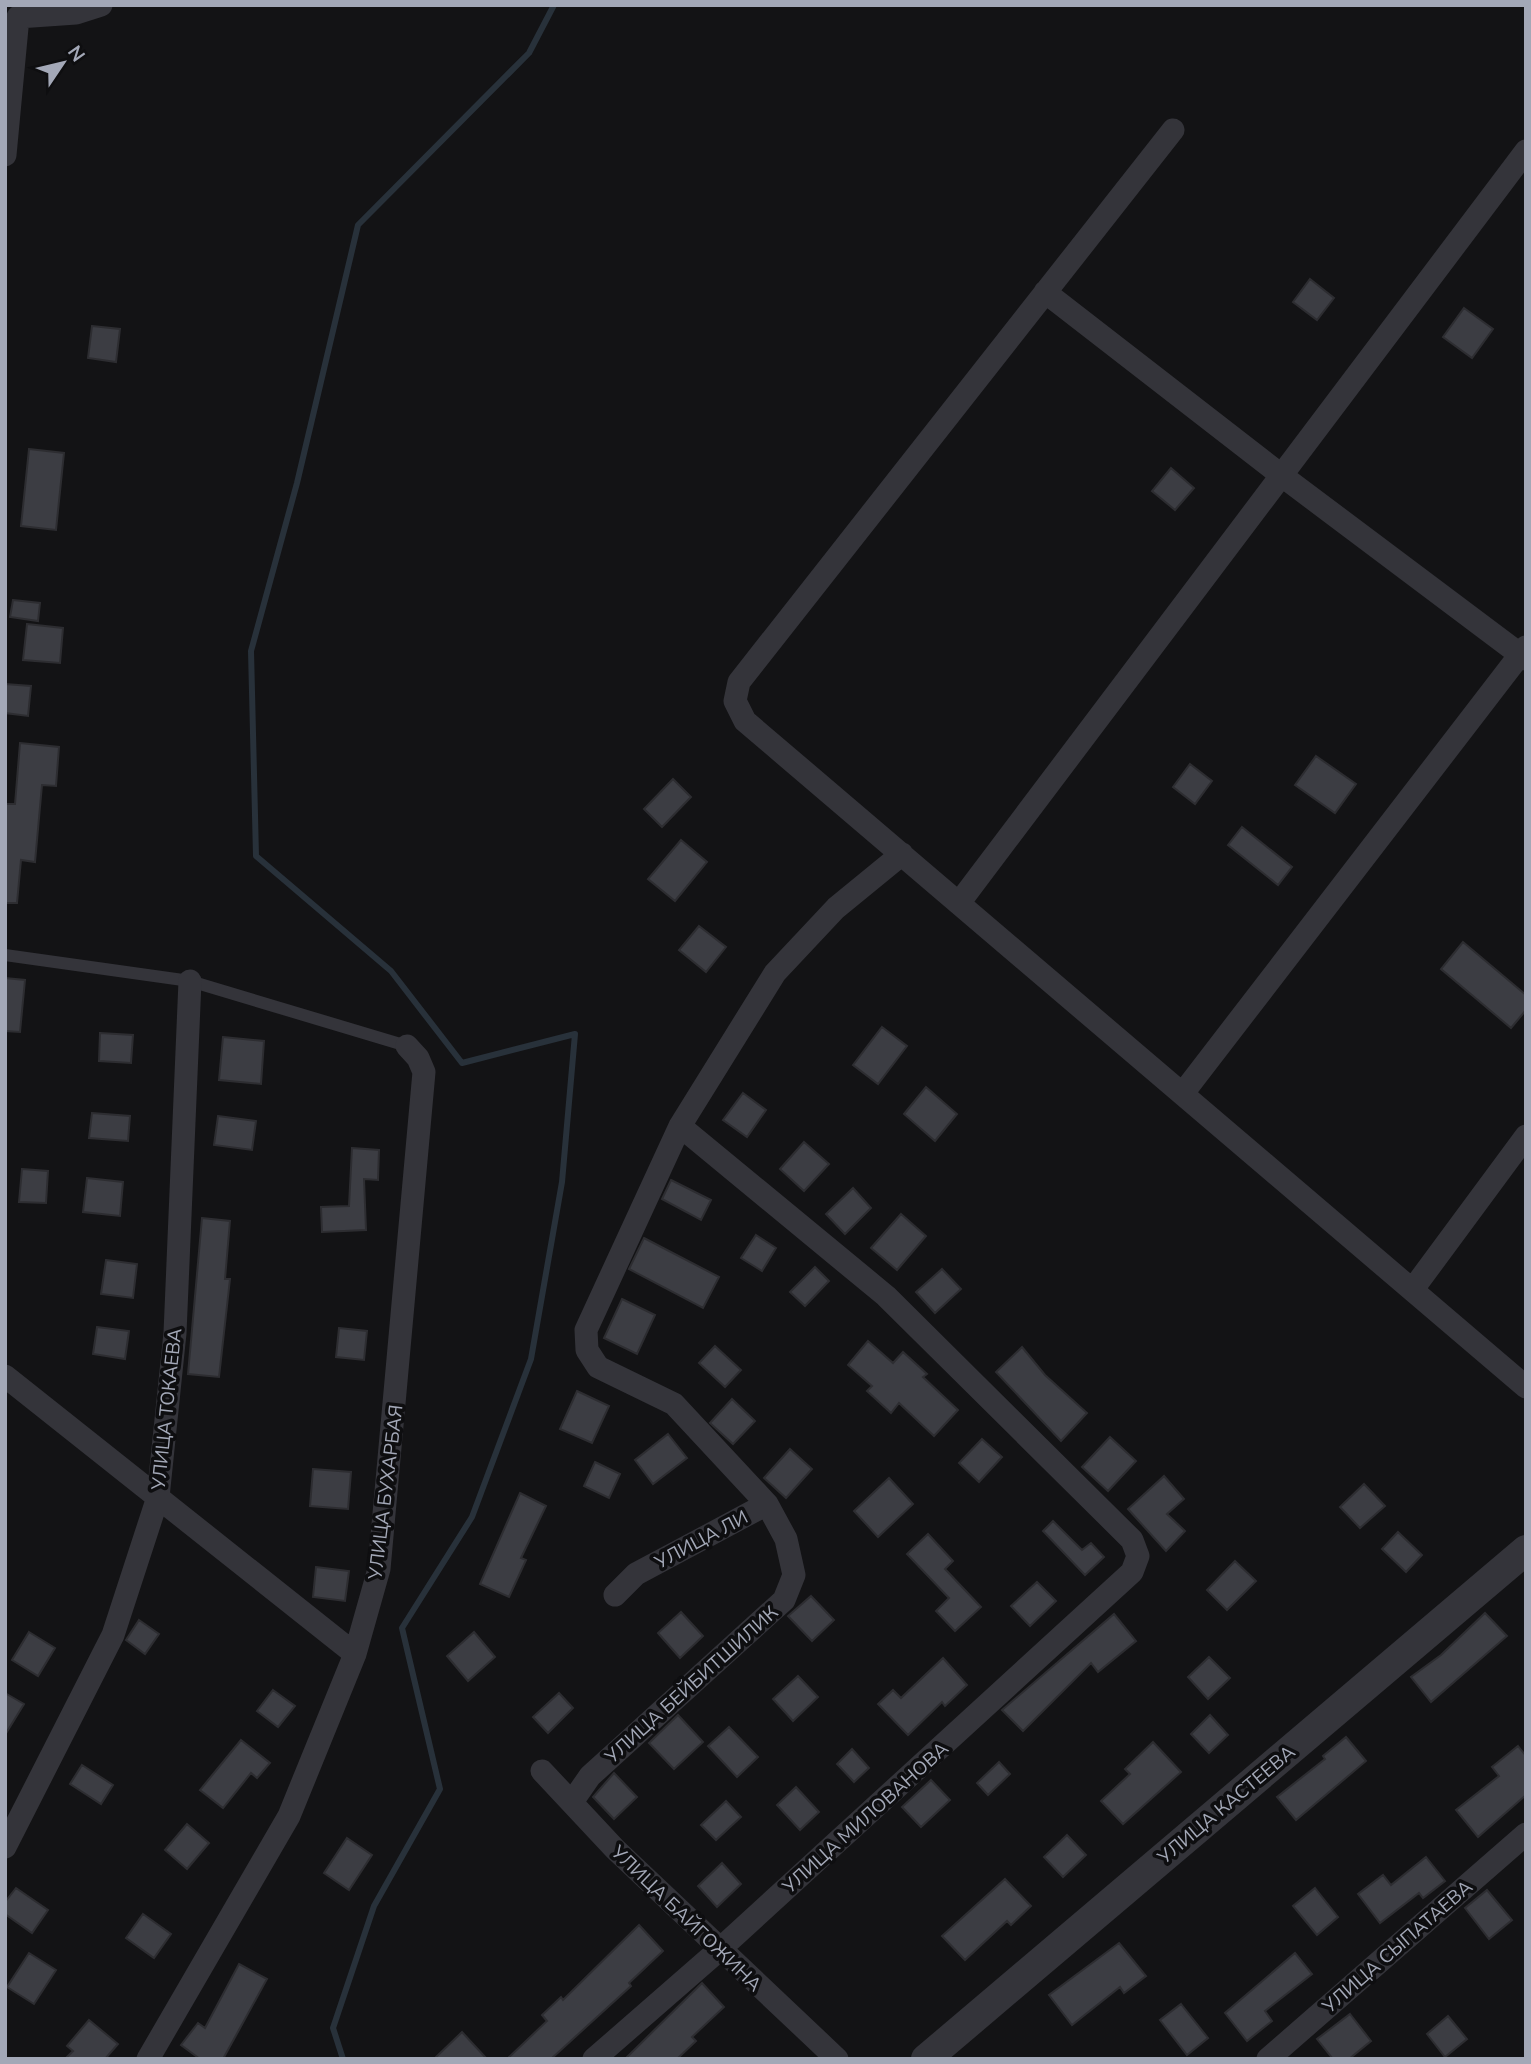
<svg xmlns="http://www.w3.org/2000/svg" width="1531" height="2064" font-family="'Nunito Sans',sans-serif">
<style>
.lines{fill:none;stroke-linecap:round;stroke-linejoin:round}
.stream{stroke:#28313a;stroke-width:6}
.building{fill:#3c3d43;stroke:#2d2d31;stroke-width:2}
.service{stroke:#34343a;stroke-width:12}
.minor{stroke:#34343a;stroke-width:23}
.tertiary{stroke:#34343a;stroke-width:30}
.labels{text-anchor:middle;stroke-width:7;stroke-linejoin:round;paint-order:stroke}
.street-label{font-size:19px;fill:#a3a8b7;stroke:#0e0e10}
</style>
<rect width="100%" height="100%" fill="#131315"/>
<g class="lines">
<path class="stream" d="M343 2059 333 2028 374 1906 440 1789 402 1628 472 1517 531 1359 562 1182 575 1034 462 1063 391 971 256 856 251 651 297 483 358 225 529 53 554 5"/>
</g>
<path class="building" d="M1310 279 1334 298 1317 320 1293 302Z
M1464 308 1493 329 1472 358 1443 337Z
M92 326 120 329 116 362 88 358Z
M29 449 64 453 56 530 21 526Z
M1171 468 1194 488 1175 510 1152 491Z
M13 600 40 603 38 621 10 617Z
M27 624 63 628 60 663 23 660Z
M5 684 31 686 28 716 5 713Z
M20 743 59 747 56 786 42 785 35 862 21 860 17 903H5V804H15Z
M1316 756 1356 784 1335 813 1295 785Z
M1190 764 1212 781 1195 804 1173 787Z
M673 779 691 797 662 827 644 809Z
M1242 827 1292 867 1278 885 1228 845Z
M681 840 707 862 675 901 648 879Z
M699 926 726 947 706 972 679 950Z
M1463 942 1526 995V1010L1511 1028 1441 969Z
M5 978 25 980 20 1032 5 1031Z
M882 1027 907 1046 878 1084 853 1065Z
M100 1033 133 1035 131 1063 99 1061Z
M223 1037 264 1041 261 1084 219 1080Z
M926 1087 957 1114 935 1141 904 1114Z
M743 1093 766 1110 747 1137 723 1120Z
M92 1113 130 1116 128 1141 89 1138Z
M218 1116 256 1121 252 1150 214 1145Z
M804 1142 829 1164 804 1191 780 1169Z
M352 1148 379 1150 378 1180 364 1179 366 1230 322 1232 321 1207 349 1206Z
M22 1169 48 1171 46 1203 19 1202Z
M87 1178 123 1182 120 1216 83 1212Z
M671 1180 711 1200 701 1220 662 1199Z
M853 1188 871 1208 845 1234 826 1214Z
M901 1214 926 1236 897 1270 871 1248Z
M202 1218 230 1221 225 1279H230L219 1377 188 1374Z
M756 1235 776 1248 762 1271 741 1258Z
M644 1238 719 1277 703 1308 629 1269Z
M106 1260 137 1264 133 1298 101 1294Z
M815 1267 829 1281 805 1306 790 1292Z
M942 1269 961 1289 935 1313 916 1292Z
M622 1299 655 1315 637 1354 604 1338Z
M97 1327 129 1331 125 1359 93 1354Z
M339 1328 367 1331 364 1360 336 1357Z
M868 1341 893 1363 903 1352 927 1374 923 1377 958 1410 934 1436 899 1403 891 1413 867 1391 872 1386 848 1365Z
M715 1346 741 1370 725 1387 699 1363Z
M1022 1347 1045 1375 1087 1413 1061 1441 996 1372Z
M577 1391 609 1406 592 1443 560 1429Z
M732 1399 755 1421 733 1444 710 1423Z
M668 1434 687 1458 653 1484 635 1460Z
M1110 1437 1136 1461 1108 1491 1082 1467Z
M982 1439 1002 1457 979 1482 959 1463Z
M790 1449 812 1469 786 1498 764 1478Z
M595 1462 620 1474 609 1498 584 1486Z
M313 1469 351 1472 348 1509 310 1506Z
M1164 1476 1184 1499 1167 1514 1185 1531 1166 1551 1128 1509Z
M889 1478 913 1504 878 1537 854 1511Z
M1364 1484 1385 1506 1360 1528 1340 1507Z
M520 1493 546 1506 521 1558 526 1560 509 1597 480 1584Z
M1053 1521 1082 1550 1091 1543 1104 1557 1085 1575 1043 1531Z
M1398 1532 1422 1555 1406 1572 1382 1549Z
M928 1534 953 1561 945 1569 981 1607 955 1631 936 1611 949 1598 907 1554Z
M1235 1561 1256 1581 1227 1610 1207 1590Z
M316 1567 349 1571 345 1601 313 1597Z
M1037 1582 1056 1601 1030 1626 1011 1606Z
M811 1596 834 1620 812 1641 788 1616Z
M681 1612 703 1636 680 1658 658 1633Z
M1485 1613 1507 1636 1431 1702 1411 1677 1441 1655Z
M1114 1614 1136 1641 1098 1672 1091 1663 1023 1731 1002 1710Z
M139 1620 159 1634 145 1654 126 1640Z
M29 1632 55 1648 38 1676 12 1660Z
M474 1632 495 1657 468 1681 447 1656Z
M1209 1657 1230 1678 1208 1699 1188 1677Z
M943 1658 967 1685 945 1706 942 1702 908 1735 878 1704 893 1690 901 1698Z
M798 1676 818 1697 793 1721 773 1699Z
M273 1690 295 1706 278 1727 257 1711Z
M5 1693 24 1704 5 1735Z
M559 1693 573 1708 548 1733 533 1717Z
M678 1715 703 1742 674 1769 649 1743Z
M1210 1715 1228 1735 1209 1753 1191 1734Z
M729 1727 758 1757 737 1777 708 1746Z
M1346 1737 1366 1761 1296 1820 1277 1797 1325 1759 1323 1756Z
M241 1740 270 1763 257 1778 251 1773 223 1808 200 1790Z
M1153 1742 1181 1772 1123 1824 1101 1801 1130 1774 1125 1769Z
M1518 1746 1526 1756V1795L1478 1837 1456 1810 1499 1776 1492 1767Z
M852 1749 869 1768 854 1782 837 1764Z
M999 1762 1010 1774 988 1795 977 1783Z
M82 1765 113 1785 101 1804 70 1784Z
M614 1773 637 1797 614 1819 593 1797Z
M931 1780 950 1800 921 1827 902 1807Z
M796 1787 819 1812 800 1830 777 1805Z
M726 1801 741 1817 716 1840 701 1825Z
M187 1824 209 1843 187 1869 165 1850Z
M1067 1835 1086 1855 1063 1877 1044 1857Z
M347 1838 372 1855 349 1890 324 1873Z
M1426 1857 1445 1881 1423 1898 1419 1893 1380 1923 1358 1894 1383 1875 1391 1885Z
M722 1863 741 1884 717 1907 698 1886Z
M1005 1879 1031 1906 1011 1925 1007 1921 965 1960 942 1936Z
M16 1888 48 1910 32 1933 5 1914V1902Z
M1315 1888 1338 1917 1317 1935 1293 1906Z
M1487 1890 1512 1920 1489 1939 1465 1908Z
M143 1914 171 1934 154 1958 126 1938Z
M639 1925 663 1951 629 1983 631 1986 551 2059H507L547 2021 542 2015 561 1997 563 2000Z
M1119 1943 1146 1976 1124 1993 1120 1987 1072 2025 1049 1995Z
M29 1953 56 1970 34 2004 7 1987Z
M1295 1953 1312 1974 1265 2011 1272 2021 1247 2041 1225 2013Z
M239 1964 267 1979 223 2059H200L181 2045 198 2023 205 2028Z
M702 1983 724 2007 692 2037 696 2041 677 2059H625Z
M1181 2004 1208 2038 1187 2055 1160 2020Z
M1350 2014 1371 2041 1349 2059H1333L1317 2039Z
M1448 2016 1467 2039 1445 2057 1427 2034Z
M89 2020 118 2044 105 2059H65L73 2051 67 2046Z
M462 2032 487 2059H434Z"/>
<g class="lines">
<path class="service" d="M5 955 190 981 407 1046"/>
<path class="minor" d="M18 17 76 13 101 5
M1173 130 739 682 735 701 745 721 1526 1387
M5 155 18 17
M1045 292 1281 475 1526 659
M959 903 1526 151
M1183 1093 1526 647
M1413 1289 1526 1136
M5 1376 355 1654
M615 1595 636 1574 767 1504
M542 1771 615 1849 837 2059
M572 1802 590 1776 784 1600 794 1575 786 1539 767 1504 674 1404 598 1367 587 1350 586 1330 680 1126 775 973 836 908 902 854
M5 1847 113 1635 158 1497 175 1333 190 981
M148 2059 289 1816 355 1654 379 1569 424 1072 418 1058 407 1046
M594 2059 719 1950 1132 1572 1138 1556 1132 1540 886 1296 680 1126
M1268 2059 1526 1834"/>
<path class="tertiary" d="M926 2059 1526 1550"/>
</g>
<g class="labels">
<g class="street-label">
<text transform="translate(166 1409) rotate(-84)" y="7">УЛИЦА ТОКАЕВА</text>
<text transform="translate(385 1492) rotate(-83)" y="7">УЛИЦА БУХАРБАЯ</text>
<text transform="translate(701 1539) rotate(-28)" y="7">УЛИЦА ЛИ</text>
<text transform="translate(691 1684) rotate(-42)" y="7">УЛИЦА БЕЙБИТШИЛИК</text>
<text transform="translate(1226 1804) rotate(-40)" y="7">УЛИЦА КАСТЕЕВА</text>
<text transform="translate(865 1817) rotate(-42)" y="7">УЛИЦА МИЛОВАНОВА</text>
<text transform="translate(687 1918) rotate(44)" y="7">УЛИЦА БАЙГОЖИНА</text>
<text transform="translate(1397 1946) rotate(-41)" y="7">УЛИЦА СЫПАТАЕВА</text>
</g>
</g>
<rect width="1531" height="2064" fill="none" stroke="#a3a8b7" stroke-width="14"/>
<g transform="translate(63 63) rotate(55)" stroke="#0e0e10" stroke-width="5" paint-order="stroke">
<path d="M0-5L12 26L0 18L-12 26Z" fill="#a3a8b7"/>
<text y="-10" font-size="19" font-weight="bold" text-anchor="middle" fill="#a3a8b7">N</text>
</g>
</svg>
